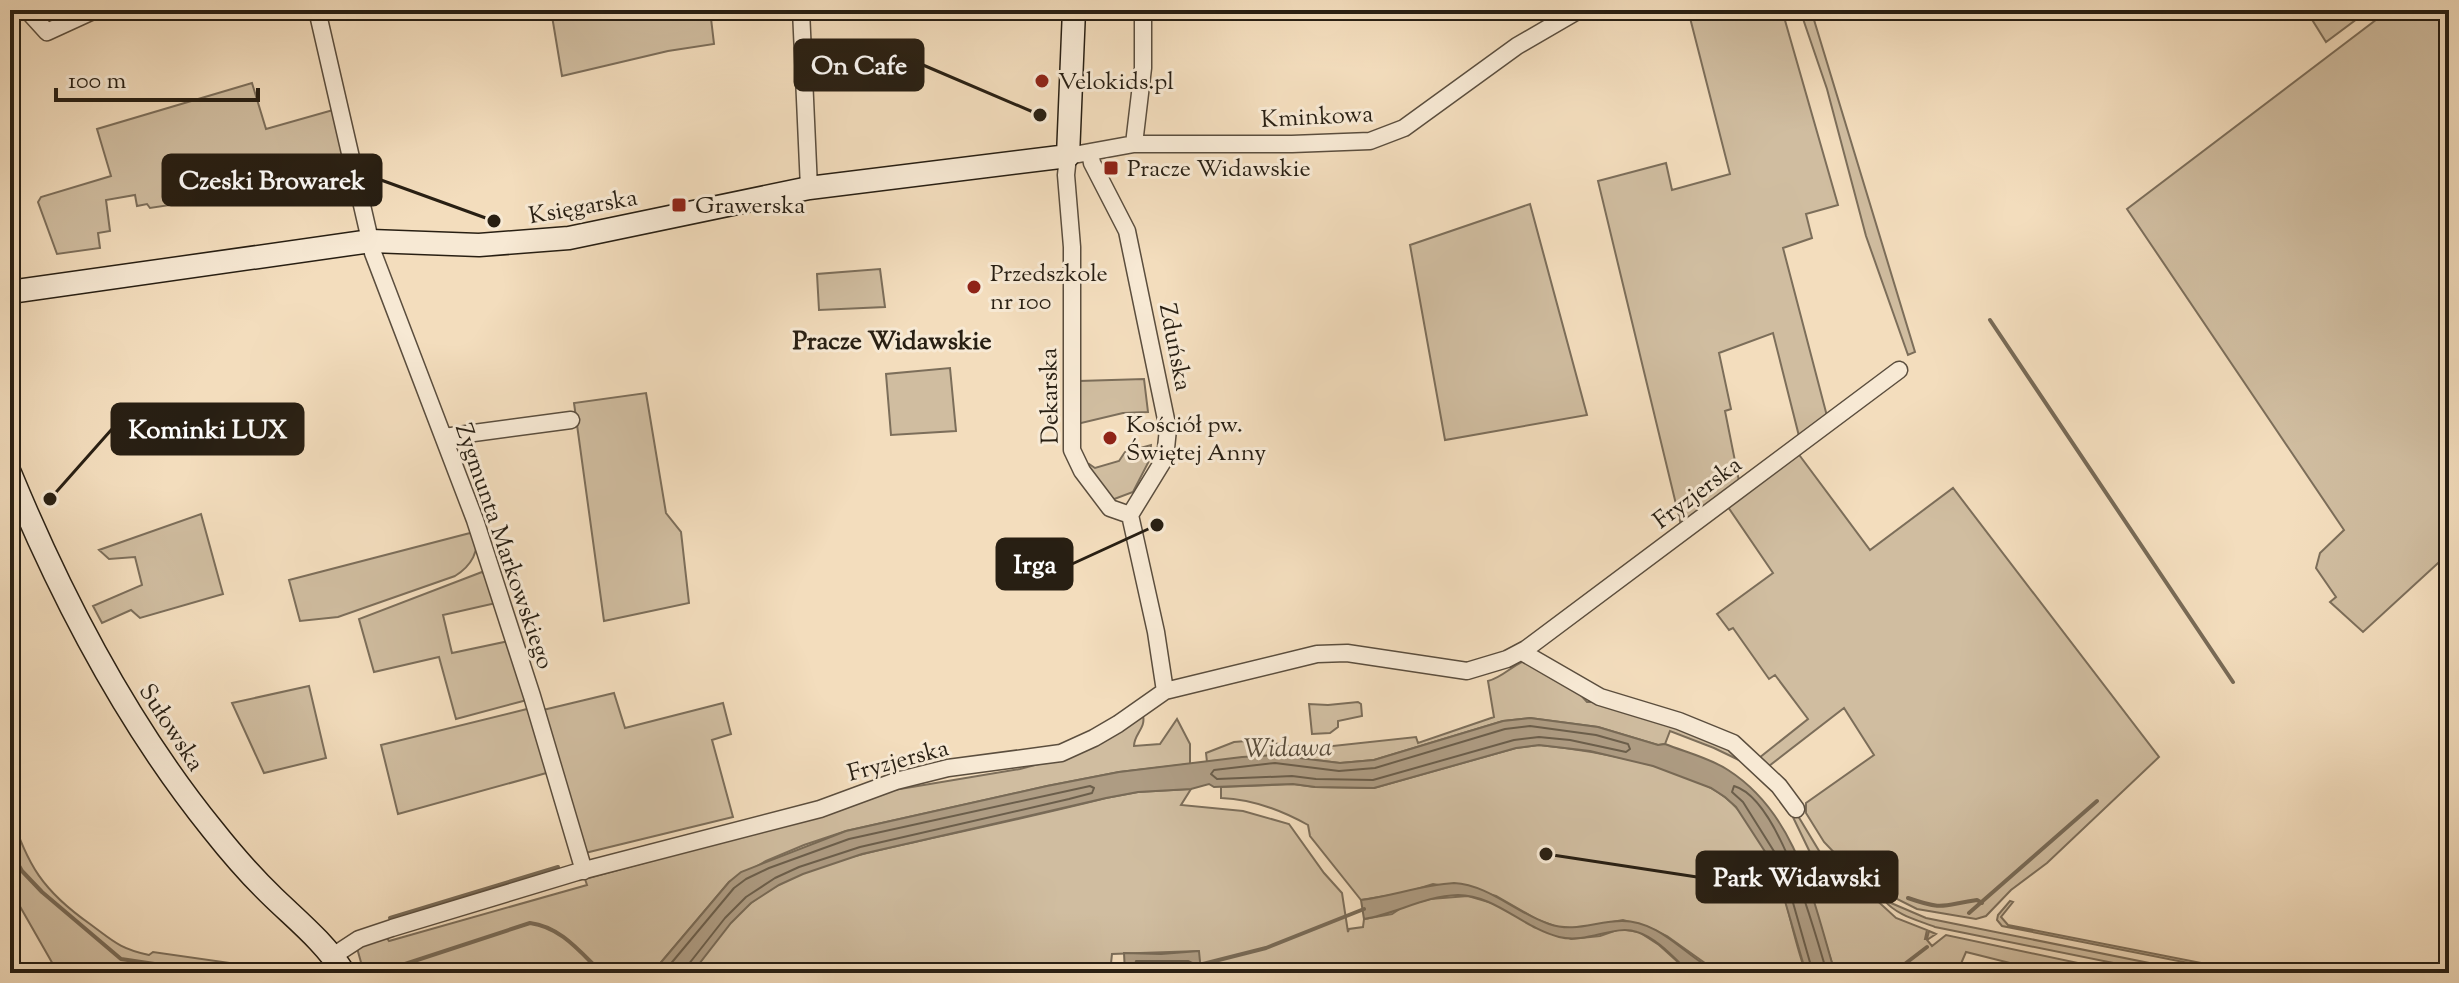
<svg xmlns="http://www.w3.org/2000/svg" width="2459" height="983" font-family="'Sorts Mill Goudy',serif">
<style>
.green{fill:#d0bda0;stroke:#7c6e5a;stroke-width:2}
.water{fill:#ae9c83;stroke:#786a56;stroke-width:2}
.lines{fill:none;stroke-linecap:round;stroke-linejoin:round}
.shore{stroke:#6b5e4b;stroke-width:2}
.stream{stroke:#786a56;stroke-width:4}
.street-casing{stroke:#5b4e3e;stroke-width:19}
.secondary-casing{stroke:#281f13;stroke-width:25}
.street{stroke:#f7e9d4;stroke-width:16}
.secondary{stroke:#f7e9d4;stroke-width:22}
.poi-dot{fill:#8f2418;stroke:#f7e9d4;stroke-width:3}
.labels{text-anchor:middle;stroke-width:6;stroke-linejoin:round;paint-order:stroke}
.poi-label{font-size:24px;fill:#281f13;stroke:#f7e9d4;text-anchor:start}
.street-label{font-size:24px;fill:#281f13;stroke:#f7e9d4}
.neighbourhood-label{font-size:26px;font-weight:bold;fill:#281f13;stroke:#f7e9d4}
.water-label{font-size:26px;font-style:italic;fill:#574b3a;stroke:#f7e9d4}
.leader{fill:none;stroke:#281f13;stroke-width:3}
.callout-dot{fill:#281f13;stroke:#f7e9d4;stroke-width:3}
.callout{fill:#281f13;stroke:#281f13;stroke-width:3}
.callout-label{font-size:26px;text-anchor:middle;font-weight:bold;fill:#fff}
</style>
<rect width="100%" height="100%" fill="#f3ddbd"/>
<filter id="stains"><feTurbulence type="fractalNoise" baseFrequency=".0025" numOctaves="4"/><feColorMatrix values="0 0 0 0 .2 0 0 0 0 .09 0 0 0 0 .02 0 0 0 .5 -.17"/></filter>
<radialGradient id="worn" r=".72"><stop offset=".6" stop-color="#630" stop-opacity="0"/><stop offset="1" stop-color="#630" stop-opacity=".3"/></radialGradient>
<path class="green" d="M551 10H710L714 44 668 51 562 76Z
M1688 10H1782L1838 205 1806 214 1812 238 1783 248 1827 416 1799 436 1773 333 1719 353 1731 409 1725 411 1739 481 1681 525 1598 181 1666 163 1672 190 1730 174Z
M1800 10H1811L1915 352 1908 355 1866 236 1827 89Z
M2306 10H2369L2326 42Z
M2389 10H2449V553L2363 632 2330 602 2336 597 2316 568 2320 553 2344 530 2127 209Z
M252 83 266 129 333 110 346 164 263 180 266 199 245 202 243 194 150 208 147 204 137 206 135 195 106 200 110 231 98 233 100 248 57 254 38 202 41 197 111 176 97 129Z
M1530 204 1587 415 1445 440 1410 245Z
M880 269 885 307 819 310 817 274Z
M950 368 956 431 891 435 886 374Z
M1144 379 1148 412 1123 413 1077 424 1079 381Z
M646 393 666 513 681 532 689 603 604 621 574 403Z
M1151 445 1150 459 1133 492 1109 501 1084 467 1089 464 1095 468 1119 461 1125 452Z
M1797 452 1870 550 1953 488 2159 757 2047 863 2011 890 1986 916 1976 919 1917 909 1881 891 1845 864 1824 842 1806 813V803L1874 755 1844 708 1769 766 1759 758 1808 719 1775 675 1769 679 1733 628 1729 630 1717 614 1773 573 1728 507Z
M201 514 223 594 140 618 131 610 102 623 93 606 142 585 135 557 109 559 99 550Z
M474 532C482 550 470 567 455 576L338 617 300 621 289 580Z
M482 572 489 579 496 603 443 615 452 653 509 641 527 700 456 719 439 657 374 672 359 619Z
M1524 661 1579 693 1587 702H1598L1652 718 1729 747 1741 761 1714 748 1670 731 1665 744 1658 745 1598 727 1530 718 1503 721 1374 760 1340 763 1275 755 1207 762 1206 753 1234 742 1259 740 1305 749 1416 737 1418 743 1494 717 1488 681C1503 677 1510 667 1524 661Z
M309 686 326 758 264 773 232 703Z
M614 693 625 728 723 703 731 734 712 740 733 817 585 853 543 710Z
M1358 702 1361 704 1362 716 1338 721V727L1330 733 1312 734 1309 704 1328 705Z
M531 708 550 772 398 814 381 745Z
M1143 716C1146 728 1134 734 1134 746L1160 744 1177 719 1190 744V764L1119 772 1047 786 846 831 804 845 766 861 729 882 652 973H364L357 948 385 935 389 941 587 885 585 879 742 836 882 792 1020 769 1080 753Z
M1539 745C1590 750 1686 766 1726 798 1743 811 1767 847 1775 867 1788 901 1793 939 1806 973H1719L1667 936 1648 927 1623 920 1573 929 1560 928 1538 920 1496 896 1481 892 1433 884 1404 893 1361 900 1310 836 1308 825C1281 810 1252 799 1221 798V787L1293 784 1315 787 1374 788 1516 748Z
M1191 789 1181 805 1243 811 1289 824 1324 873 1342 893 1348 932 1349 929 1363 927 1364 919 1392 914 1404 906 1430 899 1468 896 1492 903 1571 939 1600 936 1620 929 1639 932 1659 945 1690 973H1335L1330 966 1318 973H1201L1198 951 1112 954 1110 973H692C710 949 727 922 751 903 800 864 868 853 928 839 987 826 1047 813 1106 798L1138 792Z
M1792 806 1821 854 1845 877 1871 895 1896 918 1927 930 1925 939H1927L1929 931 1936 934 1927 940 1932 946 1946 935 2125 973H2050L1966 952 1957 973H1835L1805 876 1819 871 1791 813Z
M10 811C27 865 43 891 90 924 113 941 120 949 149 955L153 952 299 973H58L10 889Z
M1884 900 1926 918 2199 973H2163L1935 927C1917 920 1896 915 1884 900Z
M2010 901 2013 902 2001 917 2008 925 2252 973H2239L2002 926 1997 920 1998 915Z"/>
<path class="water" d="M1530 718 1598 727 1658 745 1665 744C1685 752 1710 758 1728 770 1797 814 1813 900 1835 973H1806L1775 867 1736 807 1725 797 1711 788 1653 766 1590 751 1539 745 1516 748 1374 788 1315 787 1293 784 1214 787 1209 784 1191 789 1138 792 1106 798 862 854 803 874 779 885 751 903 731 923 692 973H652L729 882 741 872 846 831 1047 786 1119 772 1242 757 1275 755 1340 763 1374 760 1503 721Z
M1454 883C1489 885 1516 913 1549 924 1575 933 1596 921 1622 921 1662 921 1686 958 1719 973H1690C1675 959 1657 938 1637 932 1614 924 1588 944 1559 937 1523 928 1495 895 1458 895 1424 896 1396 914 1364 919L1361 900C1392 896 1422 885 1454 883Z
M1199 951 1201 973H1125L1124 953 1161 954Z"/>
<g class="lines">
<path class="shore" d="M1530 726 1596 735 1628 744 1630 749 1626 752 1570 740 1539 737 1514 740 1373 780 1316 779 1292 776 1217 779 1211 774 1214 770 1275 763 1339 771 1375 768 1505 729Z
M663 973 734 888 746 879 769 868 849 839 1090 786 1094 788 1092 793 1069 799 860 847 799 867 775 878 746 897 725 918 688 965 686 973
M1133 973 1136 961H1188L1192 963 1193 973
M1813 973 1782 864 1743 802 1732 792 1734 786C1780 799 1814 930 1827 973"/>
<path class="stream" d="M1990 320 2233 682
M10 850 22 871 42 892 121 959 215 973
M1908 898C1945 911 1942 905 1977 900L1982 903
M1969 913 2097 801
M390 918 558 867
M402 965 530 923C561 927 580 952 602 973
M1195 966 1266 948 1364 909
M898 973 989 972 1017 968 1131 964
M1893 973 1927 947"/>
<defs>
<path id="street" d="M27 10 47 32 95 10
M317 10 373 253 475 520 532 696 584 871
M801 10 809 188
M1134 144 1143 68V10
M1090 152 1092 163 1127 231 1168 429 1165 458 1130 515 1156 632 1165 691
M444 437 571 420
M1130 515 1110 508 1082 471 1072 450V247L1066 175 1068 156 1134 144H1292L1370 141 1404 128 1517 46 1579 10
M1522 652 1600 697 1679 721 1733 743 1779 786 1796 809
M333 956 359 939 392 928 577 872 820 809 896 781 948 768 1061 753 1094 738 1118 724 1165 691 1317 654 1347 653 1467 671 1507 659 1526 649 1899 370"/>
<path id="secondary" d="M10 292 371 241 479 245 569 238 809 188 1068 156 1074 10
M10 473C62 599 127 724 213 830 232 854 252 877 274 898 299 922 325 943 344 973"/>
</defs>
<use href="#street" class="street-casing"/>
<use href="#secondary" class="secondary-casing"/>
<use href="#street" class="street"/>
<use href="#secondary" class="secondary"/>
</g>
<g class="poi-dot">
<circle cx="1042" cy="81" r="8"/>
<rect x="1103" y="160" width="16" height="16" rx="4"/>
<rect x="671" y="197" width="16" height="16" rx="4"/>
<circle cx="974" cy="287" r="8"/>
<circle cx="1110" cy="438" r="8"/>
</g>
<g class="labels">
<g class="poi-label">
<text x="1058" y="89">Velokids.pl</text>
<text x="1127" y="176">Pracze Widawskie</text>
<text x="695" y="213">Grawerska</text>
<text x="990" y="281">Przedszkole<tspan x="990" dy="28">nr 100</tspan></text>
<text x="1126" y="432">Kościół pw.<tspan x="1126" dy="28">Świętej Anny</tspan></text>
</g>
<g class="street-label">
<text transform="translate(1317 116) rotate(-3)" y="8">Kminkowa</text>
<text transform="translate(583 206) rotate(-10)" y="8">Księgarska</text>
<text transform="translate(1176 347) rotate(79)" y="8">Zduńska</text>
<text transform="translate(1049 396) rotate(-91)" y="8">Dekarska</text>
<text transform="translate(1697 492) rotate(-37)" y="8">Fryzjerska</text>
<text transform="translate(505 546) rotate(71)" y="8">Zygmunta Markowskiego</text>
<text transform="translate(172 727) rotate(57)" y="8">Sułowska</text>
<text transform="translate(898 760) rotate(-15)" y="8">Fryzjerska</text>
</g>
<g class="neighbourhood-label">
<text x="892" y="349">Pracze Widawskie</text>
</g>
<g class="water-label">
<text transform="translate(1288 747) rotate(-1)" y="9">Widawa</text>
</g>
</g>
<path class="leader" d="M1040 115L923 65M494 221L381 180M50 499L112 429M1157 525L1072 564M1546 854L1697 877"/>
<g class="callout-dot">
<circle cx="1040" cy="115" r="8"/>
<circle cx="494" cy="221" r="8"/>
<circle cx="50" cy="499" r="8"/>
<circle cx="1157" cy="525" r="8"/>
<circle cx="1546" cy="854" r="8"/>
</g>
<g class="callout">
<rect x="795" y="40" width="128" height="50" rx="8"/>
<rect x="163" y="155" width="218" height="50" rx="8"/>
<rect x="112" y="404" width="191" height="50" rx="8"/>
<rect x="997" y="539" width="75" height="50" rx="8"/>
<rect x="1697" y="852" width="200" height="50" rx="8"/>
</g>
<g class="callout-label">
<text x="859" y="74">On Cafe</text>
<text x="272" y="189">Czeski Browarek</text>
<text x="208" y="438">Kominki LUX</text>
<text x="1035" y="573">Irga</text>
<text x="1797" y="886">Park Widawski</text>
</g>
<rect width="2459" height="983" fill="none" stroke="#f3ddbd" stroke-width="40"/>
<rect x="12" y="12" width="2435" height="959" fill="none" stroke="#281f13" stroke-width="4"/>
<rect x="20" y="20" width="2419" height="943" fill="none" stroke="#281f13" stroke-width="2"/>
<path d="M56 88v12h202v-12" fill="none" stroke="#281f13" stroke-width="4"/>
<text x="68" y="88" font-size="24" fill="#281f13" stroke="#f7e9d4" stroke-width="6" paint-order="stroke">100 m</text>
<rect width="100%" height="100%" filter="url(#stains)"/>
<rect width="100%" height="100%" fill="url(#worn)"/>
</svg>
